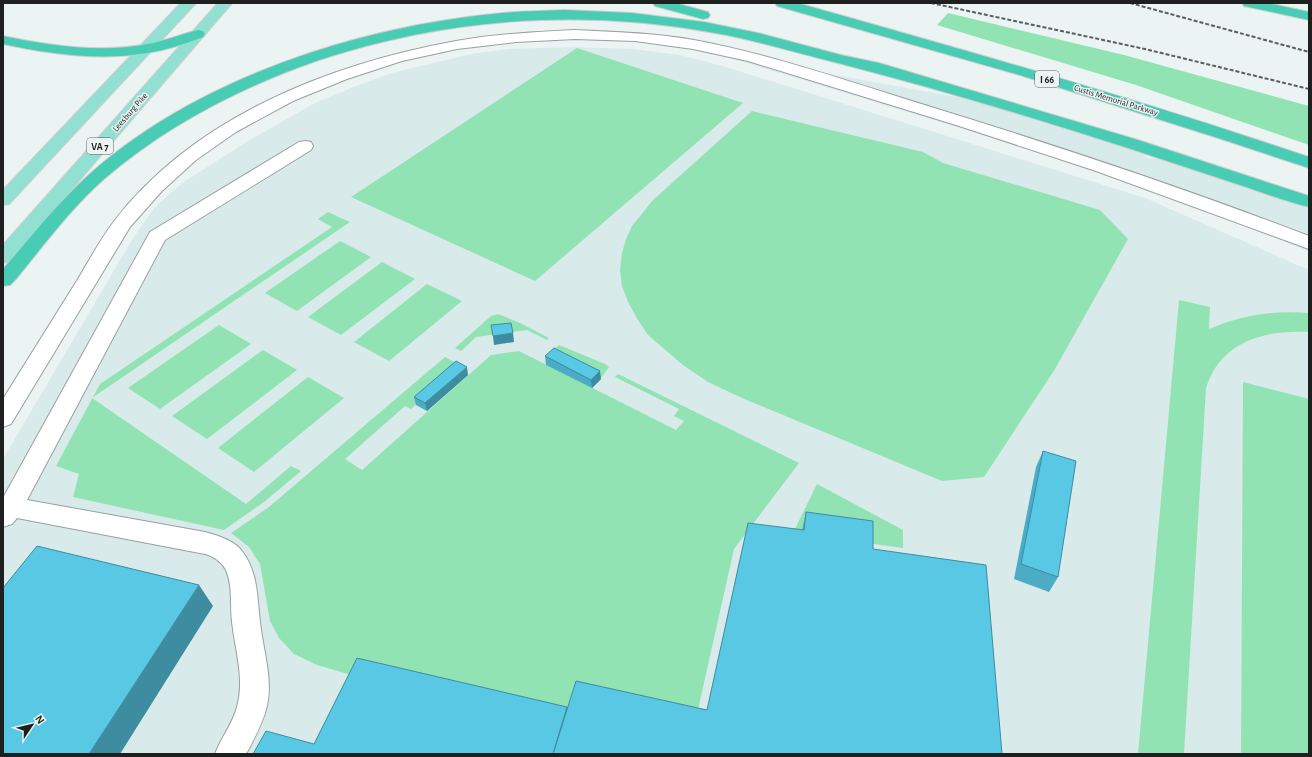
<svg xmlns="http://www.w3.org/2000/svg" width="1312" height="757" font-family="'Alegreya Sans',sans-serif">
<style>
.built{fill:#d8eaea}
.green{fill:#92e3b4}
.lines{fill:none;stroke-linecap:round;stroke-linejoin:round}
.minor-casing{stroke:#98a0a0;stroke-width:2}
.major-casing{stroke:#cecece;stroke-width:2}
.highway-casing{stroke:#cecece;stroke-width:2}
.minor{fill:#fff;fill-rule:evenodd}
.major{fill:#91e0d1;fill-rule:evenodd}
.highway{fill:#48ccb3;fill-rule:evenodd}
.rail{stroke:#5b5e5e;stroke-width:2;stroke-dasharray:4 2;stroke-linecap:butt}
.wall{fill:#4cacc5}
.shaded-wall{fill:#3e8ca0}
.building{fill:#58c8e5;stroke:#3e8ca0}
.labels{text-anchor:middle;stroke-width:3;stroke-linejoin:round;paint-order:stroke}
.far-street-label{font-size:9px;fill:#1e2020;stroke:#ebf3f3}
.shield{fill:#ebf3f3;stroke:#5c5f5f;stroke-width:1}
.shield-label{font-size:10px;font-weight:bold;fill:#1e2020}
</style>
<rect width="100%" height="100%" fill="#ebf3f3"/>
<path class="built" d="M572 47 632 49 680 55 726 67 1145 198 1309 270V754H3V459L132 240 154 208 181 184 243 144 315 103 359 85 392 73 471 54 508 49Z
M714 53 1044 113 1137 142 1147 158 1194 163 1309 204V251L1108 173Z"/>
<path class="green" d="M948 13 1124 55 1309 106V145L1136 85 937 25Z
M577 48 743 103 535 281 351 197Z
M752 111 923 152 943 163 1100 210 1128 239 1055 369 984 477 942 481 742 398 708 382 683 365 648 335 638 320 628 302 622 286 620 270 622 253 626 239 632 226 653 200Z
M328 212 350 222 92 398 246 504 291 466 301 471 264 502 224 530 73 497 79 474 56 466 100 384 332 227 318 219Z
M340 241 371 257 297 311 265 293Z
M382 262 415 279 341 335 308 317Z
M427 284 462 301 389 361 354 342Z
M1179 300 1210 307 1209 329C1242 315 1273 310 1309 313V332C1264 330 1221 341 1206 388L1184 754H1138Z
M498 314 518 322 549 338 547 340 527 330 512 332 476 337 461 351 455 348 491 316Z
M219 325 251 344 160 409 128 388Z
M559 345 605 364 609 367 601 378 550 352Z
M263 350 297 370 207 439 172 416Z
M519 351 676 430 684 421 674 416 679 409 615 377 618 374 799 463 734 549 697 714 580 712 355 676 317 665 294 654 279 638 270 621 260 564 249 547 231 533 269 507 445 357 460 365 411 409 405 406 345 459 362 470 491 355Z
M308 377 344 398 254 472 218 448Z
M1243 382 1309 399V754H1241Z
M817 484 903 530V548L793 533Z"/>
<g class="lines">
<defs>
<path id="minor" d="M575 30C615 32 655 33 694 40 774 55 853 83 931 107 1058 146 1184 188 1309 236V249L1096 171 956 125 748 61 693 49 635 41 575 39 516 42 457 49 402 61 347 79 293 101 236 132 196 160 162 191 130 227 11 424 3 427V399C28 359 53 319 78 279 90 259 101 238 115 220 196 116 330 64 456 41 495 34 535 32 575 30Z
M305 141 311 142 313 146 311 150 165 240 27 500 205 532C218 536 234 540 242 551 258 572 257 597 260 622 263 650 273 678 267 706 263 723 254 739 246 754H215C221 738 233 723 237 707 245 678 235 650 232 622 230 605 233 586 226 570 222 562 213 556 205 554L17 518 12 524 3 527V498L150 232 299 142Z"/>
<path id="major" d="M181 3H196L9 204 3 205V190Z
M218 3H232L10 261 3 263V245Z"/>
<path id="highway" d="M653 3H675L708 12 710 15 708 18 703 19 655 6Z
M775 3H797C969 51 1140 100 1309 157V168L1218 138 1023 76 777 6Z
M1242 3H1268L1309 12V20L1244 6Z
M564 10 632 13 704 22 758 33 841 55 879 63 1138 140 1309 196V207C1289 202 1269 195 1249 188 1209 175 1168 161 1128 148 1032 117 935 88 838 63 797 53 756 40 715 33 582 8 447 18 319 60 241 87 167 125 104 179 71 208 44 245 16 279L10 285 3 286V269C32 236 59 201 92 172 198 79 355 28 493 14 517 11 541 11 564 10Z
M198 30 203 31 205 34 203 37C185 44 166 50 147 53 99 61 50 54 3 44V36C50 46 101 53 148 44 165 41 181 34 198 30Z"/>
</defs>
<use href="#minor" class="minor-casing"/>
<use href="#major" class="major-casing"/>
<use href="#highway" class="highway-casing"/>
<use href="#minor" class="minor"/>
<use href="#major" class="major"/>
<use href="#highway" class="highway"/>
<path class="rail" d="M931 3 1145 49 1309 89
M1130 3 1309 52"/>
</g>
<path class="wall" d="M545 356 601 379 592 388 546 365Z
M468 375 427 411 416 405 414 397Z
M1043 451 1058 577 1049 592 1014 579 1036 467Z
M806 512 873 549 1002 754 314 744 567 707 707 710 802 530Z"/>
<path class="shaded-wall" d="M513 333 514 342 494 345 493 336Z
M467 367 468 375 427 411 425 403Z
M600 371 601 379 592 388 591 380Z
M199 585 213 606 120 754H89Z"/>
<path class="building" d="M511 323 513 333 493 336 491 325Z
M554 348 600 371 591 380 545 356Z
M456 361 467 367 425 403 414 397Z
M1043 451 1076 461 1058 577 1021 564Z
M806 512 873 521V549L986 565 1002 754H553L576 681 707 710 748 523 804 530Z
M37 546 199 585 89 754H3V588Z
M357 658 567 707 553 754H253L266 731 314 744Z"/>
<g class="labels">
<g class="far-street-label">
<text transform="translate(1116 100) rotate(17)" y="3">Custis Memorial Parkway</text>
<text transform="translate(130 112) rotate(-49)" y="3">Leesburg Pike</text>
</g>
<g class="shield">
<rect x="1035" y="71" width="24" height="16" rx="3"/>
<rect x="87" y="138" width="26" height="16" rx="3"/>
</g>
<g class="shield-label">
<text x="1047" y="83">I 66</text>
<text x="100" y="150">VA 7</text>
</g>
</g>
<rect width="1312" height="757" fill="none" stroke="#1e2020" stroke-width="8"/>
<g transform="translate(32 725) rotate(55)" stroke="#ebf3f3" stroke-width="3" paint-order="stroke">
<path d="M0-3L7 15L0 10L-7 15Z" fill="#1e2020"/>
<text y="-6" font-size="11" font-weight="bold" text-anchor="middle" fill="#1e2020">N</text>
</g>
</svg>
